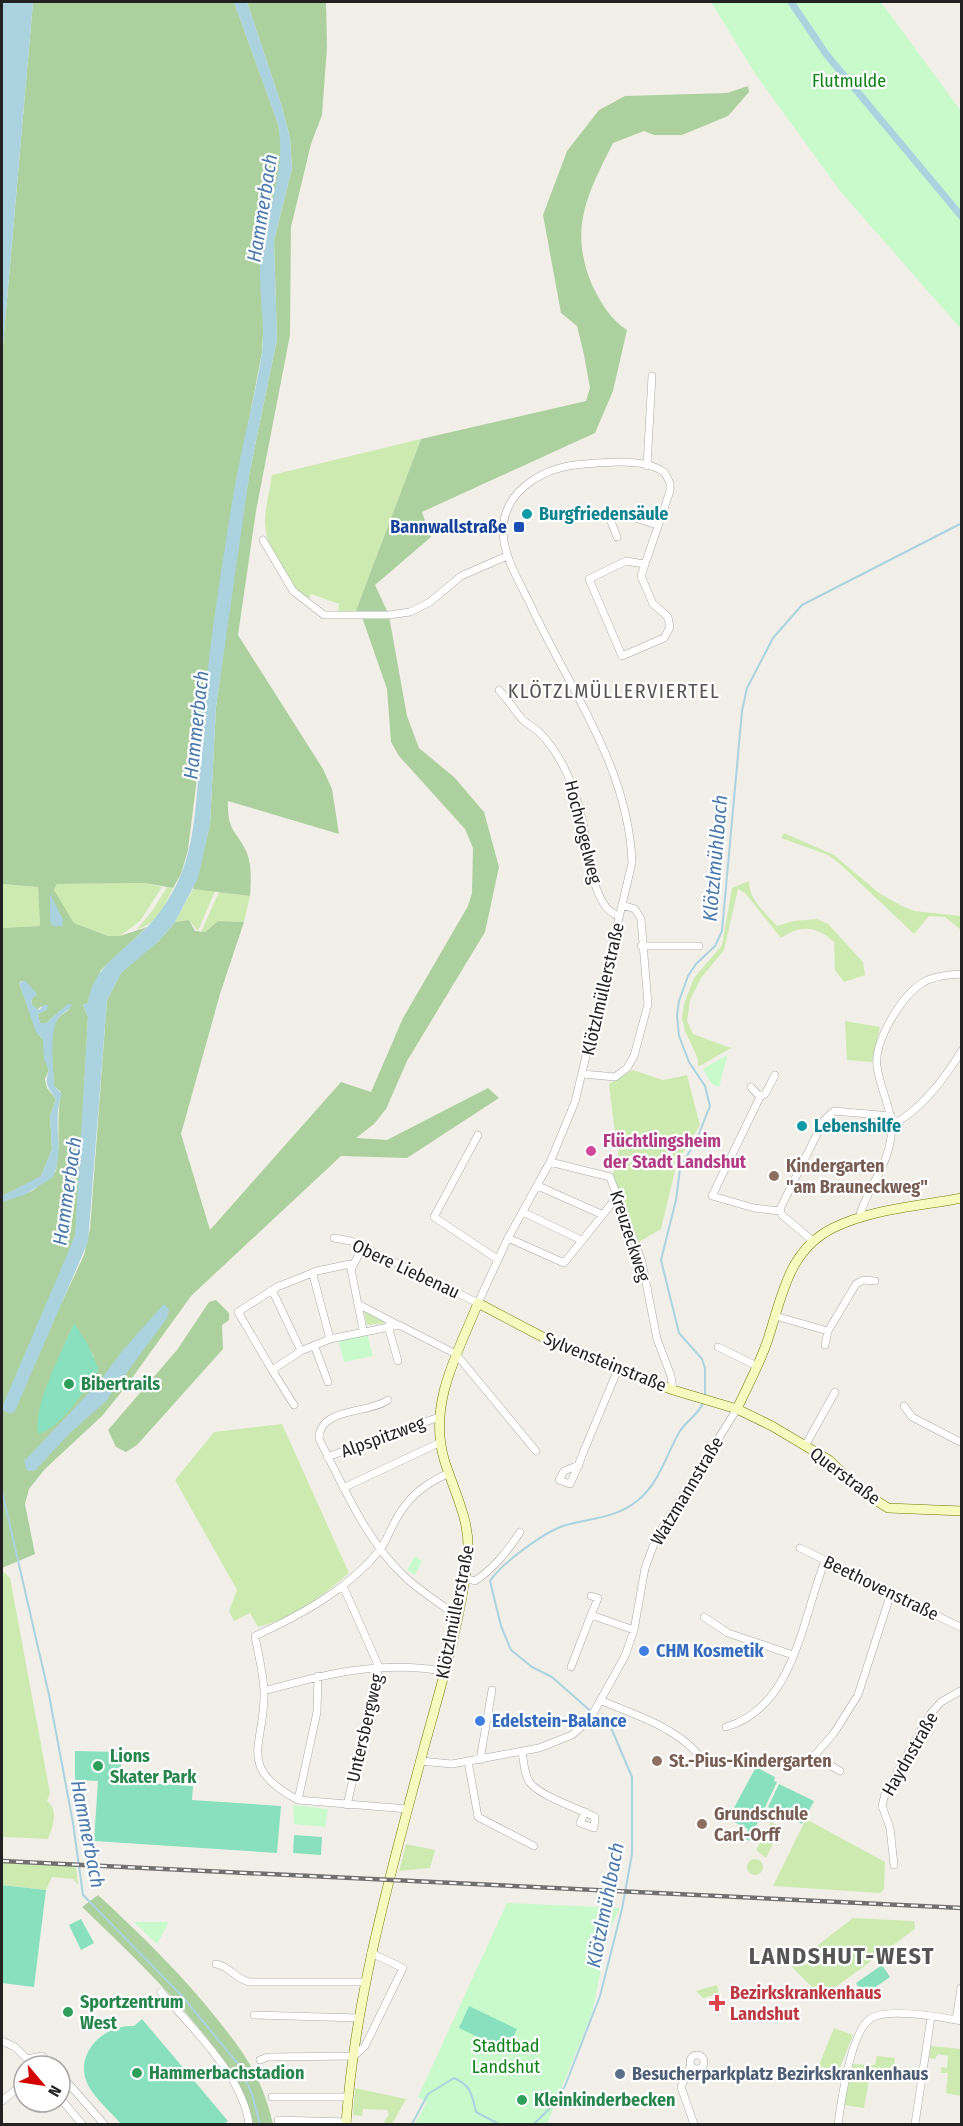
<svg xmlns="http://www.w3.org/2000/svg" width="963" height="2126" font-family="'Fira Sans Condensed',sans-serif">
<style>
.grass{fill:#cdebb0}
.forest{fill:#add19e;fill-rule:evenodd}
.park{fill:#c8facc}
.pitch{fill:#88e0be}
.water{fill:#aad3df}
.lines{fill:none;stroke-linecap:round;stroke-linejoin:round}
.stream{stroke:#aad3df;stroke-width:2}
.canal{stroke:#aad3df;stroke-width:7}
.street-casing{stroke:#a9a9a9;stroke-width:8}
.secondary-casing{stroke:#707d05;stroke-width:10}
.street{stroke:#fff;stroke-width:7}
.secondary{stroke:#f7fabf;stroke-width:9}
.rail-casing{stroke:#707070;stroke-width:4.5}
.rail{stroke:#fff;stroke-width:2;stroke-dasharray:7;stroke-linecap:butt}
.culture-dot{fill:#0f9aa8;stroke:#fff;stroke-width:2}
.transit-dot{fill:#1a4fb4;stroke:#fff;stroke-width:2}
.hotel-dot{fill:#d1479c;stroke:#fff;stroke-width:2}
.education-dot{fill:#8d6e63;stroke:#fff;stroke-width:2}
.leisure-dot{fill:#2e9e5b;stroke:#fff;stroke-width:2}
.shop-dot{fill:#3f7fe0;stroke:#fff;stroke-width:2}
.health-dot{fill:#e0444e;stroke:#fff;stroke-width:2}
.service-dot{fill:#5c6f8a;stroke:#fff;stroke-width:2}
.labels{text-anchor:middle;stroke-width:4.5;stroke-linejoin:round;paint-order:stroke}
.park-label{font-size:18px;fill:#0c8416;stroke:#fff}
.culture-label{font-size:18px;font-weight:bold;fill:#0d838f;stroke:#fff;text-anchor:start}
.transit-label{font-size:18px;font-weight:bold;fill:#164399;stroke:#fff;text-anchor:end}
.street-label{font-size:18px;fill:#222;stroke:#fff}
.hotel-label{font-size:18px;font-weight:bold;fill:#b23c85;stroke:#fff;text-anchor:start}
.education-label{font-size:18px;font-weight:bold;fill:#785e54;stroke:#fff;text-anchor:start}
.leisure-label{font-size:18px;font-weight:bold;fill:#27864d;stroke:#fff;text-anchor:start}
.shop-label{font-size:18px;font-weight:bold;fill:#366cbe;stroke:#fff;text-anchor:start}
.health-label{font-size:18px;font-weight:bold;fill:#be3a42;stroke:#fff;text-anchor:start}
.service-label{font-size:18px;font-weight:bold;fill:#4e5e75;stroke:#fff;text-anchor:start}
.water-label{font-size:20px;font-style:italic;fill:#4a7aab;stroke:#fff}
.neighbourhood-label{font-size:20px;letter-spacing:1.5px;fill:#555;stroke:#fff}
.district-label{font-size:24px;font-weight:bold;letter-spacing:1.5px;fill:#555;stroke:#fff}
</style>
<rect width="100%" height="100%" fill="#f2efe9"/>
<path class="grass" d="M421 439 355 613H338L339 604 311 594 309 600C287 585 265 548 265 521 265 506 270 490 272 475Z
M784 833 834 855 879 893 902 906 915 911 961 916V930L945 917 929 916 914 934 840 864 828 855 781 838Z
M749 881C748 898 766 914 777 926L793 921 817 919 828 924 863 962 865 975 844 982 835 970 834 942C817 926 801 924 781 938L745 893 738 889 724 950 701 978 690 1000 687 1021 693 1034 731 1048 698 1067V1059L685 1031 682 1019 684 1004 694 978 722 945 732 888Z
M144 883 162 887 140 921 120 936H108L74 923 54 891 57 884Z
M2 884 38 887 40 926 2 928Z
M167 887 173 888C165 905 156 925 137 929L152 911Z
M193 889 215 891 198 931 189 920 175 922Z
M219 892 250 896 244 922 218 921 205 932H201Z
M845 1021 880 1027 872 1062 847 1060Z
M633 1070 663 1080 687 1075 700 1125 677 1162 661 1229 639 1242 613 1175 619 1149H617L609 1084Z
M364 1311 386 1321V1323L367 1325Z
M282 1424 349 1573C323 1596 292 1619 258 1627L250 1613 234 1621 229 1611 237 1590 175 1480 214 1432Z
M4 1572 10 1578 50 1793 47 1801C59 1810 53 1827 48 1839L2 1837V1573Z
M806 1819 885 1862 884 1889 880 1893 773 1886Z
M771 1822 781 1827 766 1858 756 1850Z
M406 1844 435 1850 430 1868 399 1871Z
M747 1867a8 8 0 1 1 16 0a8 8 0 1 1-16 0Z
M2 1862 76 1866 78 1885 73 1879 52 1877 46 1890 2 1885Z
M853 1918 914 1921 915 1929 822 1997 791 1966Z
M717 1985 719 1994 703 1998 696 1991Z
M834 2028 853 2035 836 2078 817 2070Z
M931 2046 961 2049V2096L946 2093 948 2073H941V2067L947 2068 948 2056 938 2054 935 2059 929 2058Z
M877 2056 895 2058 892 2078 870 2075 864 2108 844 2105 852 2064 875 2065Z
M355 2088 406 2099 392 2124H383L389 2114 387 2110 363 2109 362 2116 353 2115Z"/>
<path class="forest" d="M33 2H234L278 124 281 142 280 170 261 258 264 315 262 352 228 530 188 850 181 874 173 888 144 883 57 884 54 890 74 923 108 936H120L147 927 101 970 88 1003 83 1005 88 1017 77 1218 75 1236 57 1281 62 1302 84 1255 90 1229 107 1000 121 973 132 962 159 941 175 922 189 920 195 931 205 932 218 921 244 922 220 994 181 1134 210 1230 341 1082 371 1092 403 1018 468 906 472 893 473 848 465 829 399 756 391 742 387 689 362 617 389 616 407 716 419 748 454 777 484 812 499 867 485 932 407 1061 386 1109 374 1124 356 1138 387 1140 488 1088 499 1098 407 1158 341 1156 191 1296 127 1385 102 1416 45 1469 29 1489 25 1504 35 1554 2 1568V1202L32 1191 56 1171C61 1145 56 1118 61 1092L54 1086C54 1069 46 1032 59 1017 62 1014 67 1012 70 1008L65 1007 46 1023H40L38 1014 44 1010 42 1006 37 1010 32 1005 30 987 21 981 19 983 38 1034 43 1039 49 1070 45 1079 47 1088 56 1099 50 1116 52 1149 41 1177 2 1196V928L40 926 38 887 2 884V357ZM74 1324 94 1357 63 1348Z
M247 2H326L327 47 322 115 311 144 291 227 290 335 256 511 238 635 323 769 332 789 339 834 228 801C227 833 237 830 247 853 252 867 251 881 250 896L193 889 210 825 216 707 237 554 250 470 277 339 274 241 292 168 290 138 282 107Z
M748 86 749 92 728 116 682 135H654L644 131 613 143C587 195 568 230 593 287 601 303 611 320 627 330L613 391 595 433 422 512 431 537 375 585 388 613H355L421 439 586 401 590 388 584 355 577 326 561 313 543 215 567 151 599 110 625 96 727 93Z
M216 1300 229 1313V1320L222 1325 223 1349 137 1445 126 1452 116 1447 108 1430 177 1350 209 1302Z
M98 1895C136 1930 171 1964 204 2003 238 2045 260 2069 273 2124H253C244 2059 130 1953 82 1907Z"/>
<path class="park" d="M711 2H881L961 111V329L841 192 756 75Z
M727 1055V1057L719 1087 712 1084 703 1069Z
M367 1333 373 1356 344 1362 338 1339Z
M415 1556 422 1561 415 1575 407 1570Z
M293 1805 328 1809 325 1827 294 1824Z
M507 1903 620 1908 609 1930 592 2013 547 2124H415L427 2102 418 2097 419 2095Z
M134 1922H169L157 1944Z"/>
<path class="pitch" d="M74 1323 88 1345 99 1370C85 1389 61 1429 38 1434 33 1404 62 1352 74 1323Z
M75 1751 121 1752V1781H109L193 1786 192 1800 281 1806 277 1853 94 1841 98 1781 75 1780Z
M756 1767 775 1777 774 1781 777 1782 749 1841 744 1838 748 1829 728 1819Z
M779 1784 814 1801 802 1824 768 1807Z
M294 1835 322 1837 321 1855 293 1853Z
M2 1885 46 1890 34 1987 2 1983Z
M81 1919 94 1943 81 1950 69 1925Z
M882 1965 890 1977 864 1995 856 1983Z
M469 2006 517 2029 507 2051 459 2028Z
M142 2019 228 2121 224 2124H121C111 2112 95 2099 88 2085 73 2055 103 2024 134 2026Z"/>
<path class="water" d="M2 2H33L2 357Z
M234 2H247L282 107 290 138 292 168 274 241 277 339 250 470 216 707 210 825 198 878 175 922 159 941 121 973 107 1000 88 1242 15 1411 10 1414 3 1410V1405L75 1236 88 1017 83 1005 88 1003C92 967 127 949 149 925 162 911 174 892 181 874 200 831 198 749 204 700 212 628 223 556 235 485 243 441 255 397 262 353 266 320 257 288 261 256 266 210 287 171 278 124Z
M50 894 63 920 62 926H53L50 921Z
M25 980 37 994 31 1000 32 1005 39 1010 44 1005H48L47 1010 38 1014 40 1023H46L68 1004 72 1005C69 1010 63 1013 59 1017 48 1031 54 1070 54 1086L62 1094C51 1119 66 1156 52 1178L24 1195 2 1202V1196L41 1176 52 1149 50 1116 56 1099C48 1087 44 1084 49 1070L44 1059 43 1039 36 1032 19 983Z
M164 1304 169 1310 167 1318 105 1402 70 1433 40 1465 34 1471H27L24 1461 30 1455 100 1381 123 1350Z"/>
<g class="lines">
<path class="stream" d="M961 2 962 3
M705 1398V1368L702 1359 679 1333 661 1260 676 1200 680 1169 698 1136 710 1106 705 1086 689 1062 679 1036 677 1015 679 1001 688 976 696 964 715 946 722 931 742 711 747 688 773 638 802 605 962 523
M2 1491 49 1695 73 1823 83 1895 182 1996 239 2065 252 2094 260 2124
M412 2124 428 2094 454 2078C471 2085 472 2095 476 2112L499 2124
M534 2124 549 2109 565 2086 600 1996 622 1909 632 1854V1777L612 1730 552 1677 532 1667 511 1650 501 1626 490 1581C502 1563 543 1533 563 1526 588 1518 615 1519 637 1501 659 1484 666 1455 680 1431 687 1420 698 1415 703 1403"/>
<path class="canal" d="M791 2 826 54 962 217"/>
<defs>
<path id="street" d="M647 466 652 376
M617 537 610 519 617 512 657 525
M263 540 293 591 324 615H389L410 612 430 602 461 576 507 556
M499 690C508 699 514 710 522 719 527 724 535 728 540 733 564 758 576 790 583 823 588 847 592 911 620 916
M641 946H699
M583 1074 615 1077 627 1068 634 1056 648 1004 641 919 635 909 622 905
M751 1087 760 1097 765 1094 775 1075
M760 1097 712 1196 754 1208 780 1211
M892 1125C920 1111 946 1077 962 1050
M478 1135 434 1217 497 1259
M550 1162 610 1177 642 1262 657 1339 671 1376 673 1390
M538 1186 601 1214
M523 1212 581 1240
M859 1218C866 1189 887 1169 891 1137 894 1110 880 1091 877 1066 874 1041 901 997 922 983 933 976 948 975 962 974
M334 1238 351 1241 478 1303 508 1238 550 1162 575 1102 632 863C629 769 571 691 532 608 521 584 504 559 503 532 503 488 547 466 585 464 608 462 647 458 665 473L670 483V491L641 576 653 604 668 617 670 627 664 638 622 656 589 579 626 561 644 564
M508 1238 564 1263 617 1197
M813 1241 782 1215 780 1209 824 1120 834 1111 891 1116
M351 1269 363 1247
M313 1275 330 1339
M273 1292 301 1351
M358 1304 398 1325
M775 1316 828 1331
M388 1326 398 1361
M314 1345 328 1382
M825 1345 828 1331 856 1284 863 1280 875 1281
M718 1347 757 1366
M272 1370 238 1312 277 1287 317 1271 350 1264 363 1330
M388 1400C369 1414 319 1407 319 1439 344 1487 365 1539 404 1576 420 1591 439 1603 456 1615
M294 1405 272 1370 301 1351 330 1339 399 1325 456 1354 536 1451
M904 1406 912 1417 962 1443
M805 1446 835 1392
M327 1457 439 1417
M579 1465 564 1471 559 1480 570 1484C575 1474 579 1464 583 1453L618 1369
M343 1488 441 1442
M800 1548 962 1628
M465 1578 475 1581C495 1567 507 1552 520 1532
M343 1586 379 1667 347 1805
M591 1615 598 1598 591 1596
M704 1617 728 1633 793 1655
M571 1667 591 1615 634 1630
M264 1691C325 1674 381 1660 444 1671
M602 1701C634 1714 674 1727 697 1753
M726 1727C795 1707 802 1618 825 1561
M522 1752C524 1762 524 1776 531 1784 543 1797 579 1809 595 1817L594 1828 580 1823 585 1812
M480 1760 492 1690
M420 1761 452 1764 539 1748 572 1735 590 1719 625 1656 634 1630 645 1568 657 1536 737 1409
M468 1761 478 1817 534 1846
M840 1771 814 1756 834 1733 858 1695 891 1593
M298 1800 317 1712 318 1676
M408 1809 298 1800C234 1766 266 1745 264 1690 263 1672 258 1653 255 1636 301 1615 347 1590 380 1550 385 1543 389 1533 393 1525 406 1499 422 1485 449 1473
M894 1865 890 1828 882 1806 885 1794 931 1713 941 1702 962 1690
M216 1964C230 1966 236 1980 250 1982H365
M161 1992C192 2028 243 2076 249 2124
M254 2015 359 2018
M956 2020 961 1988
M2 2041 15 2047 34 2066
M690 2062a7 7 0 1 1 14 0a7 7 0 1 1-14 0Z
M27 2059 42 2056 53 2066
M260 2060 268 2057 354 2056 365 2046 403 1968 371 1953
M691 2065 681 2087 694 2124
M60 2074 104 2124
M272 2097H349
M60 2098 82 2124
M2 2101 24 2083
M278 2120 347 2122
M838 2124C841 2102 851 2032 870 2019 886 2007 941 2017 962 2021
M915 2124 931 2017"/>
<path id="secondary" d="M737 1409C747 1387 759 1365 767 1342 782 1298 787 1251 833 1228 871 1209 920 1206 962 1198
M346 2124C355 1995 392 1869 425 1744 441 1686 460 1623 467 1563 473 1524 455 1495 444 1459 428 1403 458 1353 478 1303L552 1342 673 1390 737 1409 772 1426 829 1460 861 1491 888 1508 962 1511"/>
</defs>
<use href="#street" class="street-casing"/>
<use href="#secondary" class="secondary-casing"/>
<use href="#street" class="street"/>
<use href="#secondary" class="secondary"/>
<defs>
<path id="rail" d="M2 1861 962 1908"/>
</defs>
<use href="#rail" class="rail-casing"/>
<use href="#rail" class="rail"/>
</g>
<g class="culture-dot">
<circle cx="527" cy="514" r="6"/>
<circle cx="802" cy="1126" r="6"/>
</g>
<rect class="transit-dot" x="513" y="521" width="12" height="12" rx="3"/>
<circle class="hotel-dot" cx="591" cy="1151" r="6"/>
<g class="education-dot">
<circle cx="774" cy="1176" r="6"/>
<circle cx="657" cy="1761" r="6"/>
<circle cx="702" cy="1824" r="6"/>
</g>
<g class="leisure-dot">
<circle cx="69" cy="1384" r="6"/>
<circle cx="98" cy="1766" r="6"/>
<circle cx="68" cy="2012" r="6"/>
<circle cx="137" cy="2073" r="6"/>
<circle cx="522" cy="2100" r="6"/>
</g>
<g class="shop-dot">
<circle cx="644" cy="1651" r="6"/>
<circle cx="480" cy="1721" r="6"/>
</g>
<path class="health-dot" d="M714 1994h6v6h6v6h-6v6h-6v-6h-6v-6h6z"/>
<circle class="service-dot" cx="620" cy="2074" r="6"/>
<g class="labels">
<g class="park-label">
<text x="849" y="87">Flutmulde</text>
<text x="506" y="2052">Stadtbad<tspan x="506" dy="21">Landshut</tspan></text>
</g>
<g class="culture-label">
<text x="539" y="520">Burgfriedensäule</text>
<text x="814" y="1132">Lebenshilfe</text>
</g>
<g class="transit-label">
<text x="507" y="533">Bannwallstraße</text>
</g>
<g class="street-label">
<text transform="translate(583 832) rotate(76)" y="6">Hochvogelweg</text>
<text transform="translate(603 989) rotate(-77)" y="6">Klötzlmüllerstraße</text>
<text transform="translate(630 1236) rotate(72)" y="6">Kreuzeckweg</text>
<text transform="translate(406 1269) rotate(25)" y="6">Obere Liebenau</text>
<text transform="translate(605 1362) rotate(22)" y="6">Sylvensteinstraße</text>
<text transform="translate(383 1437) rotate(-20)" y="6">Alpspitzweg</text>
<text transform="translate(845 1476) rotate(37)" y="6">Querstraße</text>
<text transform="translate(687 1491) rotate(-59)" y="6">Watzmannstraße</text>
<text transform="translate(881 1588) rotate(26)" y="6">Beethovenstraße</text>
<text transform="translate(455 1612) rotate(-79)" y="6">Klötzlmüllerstraße</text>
<text transform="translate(365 1728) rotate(-77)" y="6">Untersbergweg</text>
<text transform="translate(910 1754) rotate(-60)" y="6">Haydnstraße</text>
</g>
<g class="hotel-label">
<text x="603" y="1147">Flüchtlingsheim<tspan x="603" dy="21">der Stadt Landshut</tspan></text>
</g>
<g class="education-label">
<text x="786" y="1172">Kindergarten<tspan x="786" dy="21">"am Brauneckweg"</tspan></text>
<text x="669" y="1767">St.-Pius-Kindergarten</text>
<text x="714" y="1820">Grundschule<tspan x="714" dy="21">Carl-Orff</tspan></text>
</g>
<g class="leisure-label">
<text x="81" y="1390">Bibertrails</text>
<text x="110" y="1762">Lions<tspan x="110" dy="21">Skater Park</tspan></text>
<text x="80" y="2008">Sportzentrum<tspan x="80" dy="21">West</tspan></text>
<text x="149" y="2079">Hammerbachstadion</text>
<text x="534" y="2106">Kleinkinderbecken</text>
</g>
<g class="shop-label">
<text x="656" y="1657">CHM Kosmetik</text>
<text x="492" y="1727">Edelstein-Balance</text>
</g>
<g class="health-label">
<text x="730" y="1999">Bezirkskrankenhaus<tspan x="730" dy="21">Landshut</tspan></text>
</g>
<g class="service-label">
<text x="632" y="2080">Besucherparkplatz Bezirkskrankenhaus</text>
</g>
<g class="water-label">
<text transform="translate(262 208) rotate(-81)" y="7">Hammerbach</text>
<text transform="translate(196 725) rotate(-84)" y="7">Hammerbach</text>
<text transform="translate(715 858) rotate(-85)" y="7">Klötzlmühlbach</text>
<text transform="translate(67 1191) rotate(-82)" y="7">Hammerbach</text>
<text transform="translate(88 1834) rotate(79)" y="7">Hammerbach</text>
<text transform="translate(605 1905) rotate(-79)" y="7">Klötzlmühlbach</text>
</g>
<g class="neighbourhood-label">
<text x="614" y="698">KLÖTZLMÜLLERVIERTEL</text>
</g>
<g class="district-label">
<text x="842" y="1964">LANDSHUT-WEST</text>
</g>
</g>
<rect width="963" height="2126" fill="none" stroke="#222222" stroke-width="6"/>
<g transform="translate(42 2084) rotate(119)"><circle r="28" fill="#ffffff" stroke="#a7a7a7" stroke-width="1.5"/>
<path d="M0-4.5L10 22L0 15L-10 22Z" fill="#d40000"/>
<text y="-9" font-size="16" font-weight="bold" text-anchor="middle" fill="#222222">N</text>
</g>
</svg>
